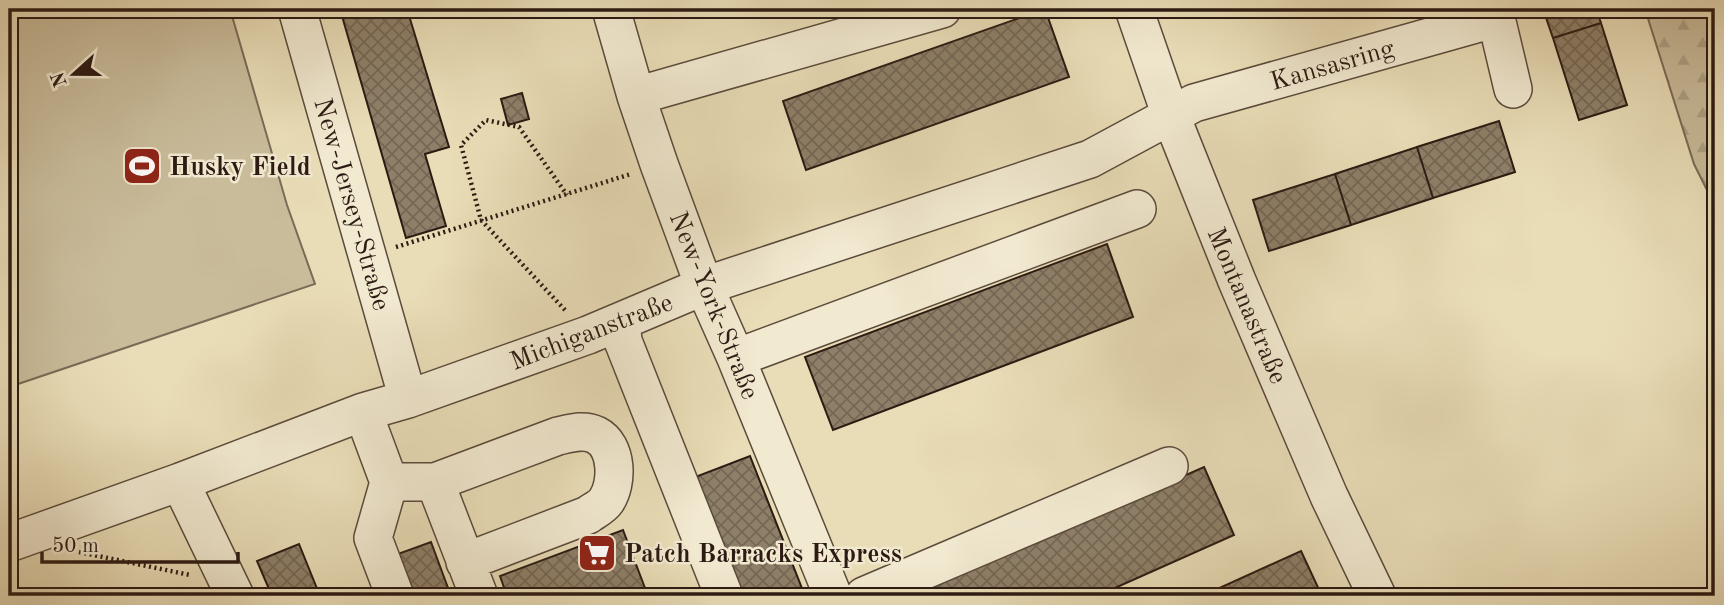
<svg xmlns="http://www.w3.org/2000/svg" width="1724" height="605" font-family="'Old Standard TT',serif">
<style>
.forest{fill:url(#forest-firs);stroke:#7a6b57;stroke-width:2}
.pitch{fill:#c9bc9b;stroke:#7a6b57;stroke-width:2}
.building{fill:url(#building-cross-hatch);stroke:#2c1a13;stroke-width:2}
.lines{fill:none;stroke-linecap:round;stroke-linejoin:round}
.minor-casing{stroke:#5b4b3c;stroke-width:40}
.path{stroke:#2c1a13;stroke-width:4.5;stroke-dasharray:2 3.5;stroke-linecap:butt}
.minor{stroke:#f1e9d0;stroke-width:37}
.labels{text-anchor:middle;stroke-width:5;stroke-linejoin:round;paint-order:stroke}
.street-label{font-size:26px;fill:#2c1a13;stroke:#f1e9d0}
.poi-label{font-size:26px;font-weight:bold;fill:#2c1a13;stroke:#f1e9d0;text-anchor:start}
</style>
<defs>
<pattern id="forest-firs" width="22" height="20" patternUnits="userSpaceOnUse" patternTransform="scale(1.75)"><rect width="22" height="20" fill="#c9bc9b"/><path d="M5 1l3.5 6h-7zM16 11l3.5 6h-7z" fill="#ada185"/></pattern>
<pattern id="building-cross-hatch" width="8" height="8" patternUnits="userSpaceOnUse" patternTransform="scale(1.75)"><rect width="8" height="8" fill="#8e7f68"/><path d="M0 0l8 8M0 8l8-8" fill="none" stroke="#746754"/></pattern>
</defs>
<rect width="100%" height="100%" fill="#e9ddb7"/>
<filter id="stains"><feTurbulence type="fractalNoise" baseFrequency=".00286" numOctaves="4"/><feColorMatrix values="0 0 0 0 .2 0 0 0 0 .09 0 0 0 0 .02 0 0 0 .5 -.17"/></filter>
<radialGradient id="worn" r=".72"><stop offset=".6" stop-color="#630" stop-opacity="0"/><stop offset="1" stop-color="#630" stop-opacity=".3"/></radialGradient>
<path class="forest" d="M1645 9H1715V206L1694 164Z"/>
<path class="pitch" d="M9 9H230L287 205 315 284 9 387Z"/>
<path class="building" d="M340 9H407L449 147 425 154 446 226 406 238Z
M1045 9 1069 77 806 170 783 101Z
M1543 9H1596L1601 23 1553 38Z
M1601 23 1627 105 1579 120 1553 38Z
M522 93 529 119 508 125 501 99Z
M1499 121 1515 172 1433 198 1417 147Z
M1417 147 1433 198 1351 225 1335 174Z
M1335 174 1351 225 1269 251 1253 200Z
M1107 244 1133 317 833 430 805 357Z
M750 456 805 596H735L690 479Z
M1204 467 1234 535 1097 596H912Z
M623 530 648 596H507L500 576Z
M431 542 451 596H411L395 555Z
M299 544 320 596H272L257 561Z
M1301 551 1322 596H1202Z"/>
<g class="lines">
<defs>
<path id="minor" d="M297 9 408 399
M611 9 636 96 659 164 704 286 736 358 833 596
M1134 9 1171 116 1237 281 1329 496 1377 596
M1494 9 1513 89
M636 96 942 9
M621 321 623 341 724 596
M736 358 1137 209
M363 412 389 482H435L479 596
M180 482 235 596
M389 482 373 538 395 596
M435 482 558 436C571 433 584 429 596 435 618 446 618 484 606 501 602 507 593 511 588 515L465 562
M9 543 180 482 363 412 408 399 588 335 704 286 1090 159 1194 103 1497 18
M864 596 1169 466"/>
</defs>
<use href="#minor" class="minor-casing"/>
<path class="path" d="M396 247 631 174
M565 310 481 220 461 145 486 120 519 127 567 195
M79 552 190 575"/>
<use href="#minor" class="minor"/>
</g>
<defs>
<symbol id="stadium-square" viewBox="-11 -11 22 22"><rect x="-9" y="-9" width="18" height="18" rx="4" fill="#8f2418" stroke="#f1e9d0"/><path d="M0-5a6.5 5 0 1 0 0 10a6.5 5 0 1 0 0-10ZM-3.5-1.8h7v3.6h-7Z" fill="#fff"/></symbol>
<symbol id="supermarket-square" viewBox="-11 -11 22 22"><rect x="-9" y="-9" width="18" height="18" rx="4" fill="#8f2418" stroke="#f1e9d0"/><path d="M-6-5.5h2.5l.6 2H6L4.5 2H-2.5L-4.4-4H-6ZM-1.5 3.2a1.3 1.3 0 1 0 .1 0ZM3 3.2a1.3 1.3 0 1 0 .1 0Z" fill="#fff"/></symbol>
</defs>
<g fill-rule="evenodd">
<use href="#stadium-square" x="120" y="144" width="44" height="44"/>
<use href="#supermarket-square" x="575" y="531" width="44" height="44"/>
</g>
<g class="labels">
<g class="street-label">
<text transform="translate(1332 64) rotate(-16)" y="9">Kansasring</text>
<text transform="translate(353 204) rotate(74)" y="9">New-Jersey-Straße</text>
<text transform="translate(715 305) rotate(68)" y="9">New-York-Straße</text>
<text transform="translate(1248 305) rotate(67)" y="9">Montanastraße</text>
<text transform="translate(591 331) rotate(-21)" y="9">Michiganstraße</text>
</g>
<g class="poi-label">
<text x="169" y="175">Husky Field</text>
<text x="624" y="562">Patch Barracks Express</text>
</g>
</g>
<rect width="1724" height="605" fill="none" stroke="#e9ddb7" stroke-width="35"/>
<rect x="10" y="10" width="1703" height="584" fill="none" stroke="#2c1a13" stroke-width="3.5"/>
<rect x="18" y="18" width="1689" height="570" fill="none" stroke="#2c1a13" stroke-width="2"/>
<g transform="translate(74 74) rotate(249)" stroke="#f1e9d0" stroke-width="5" paint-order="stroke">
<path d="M0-5L12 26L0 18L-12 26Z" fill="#2c1a13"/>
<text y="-10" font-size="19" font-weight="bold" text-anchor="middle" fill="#2c1a13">N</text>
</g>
<path d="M42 552v10h196v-10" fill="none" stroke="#2c1a13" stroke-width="3.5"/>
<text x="52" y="552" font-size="21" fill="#2c1a13" stroke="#f1e9d0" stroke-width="5" paint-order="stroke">50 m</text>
<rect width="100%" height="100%" filter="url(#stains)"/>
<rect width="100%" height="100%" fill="url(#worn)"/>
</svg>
